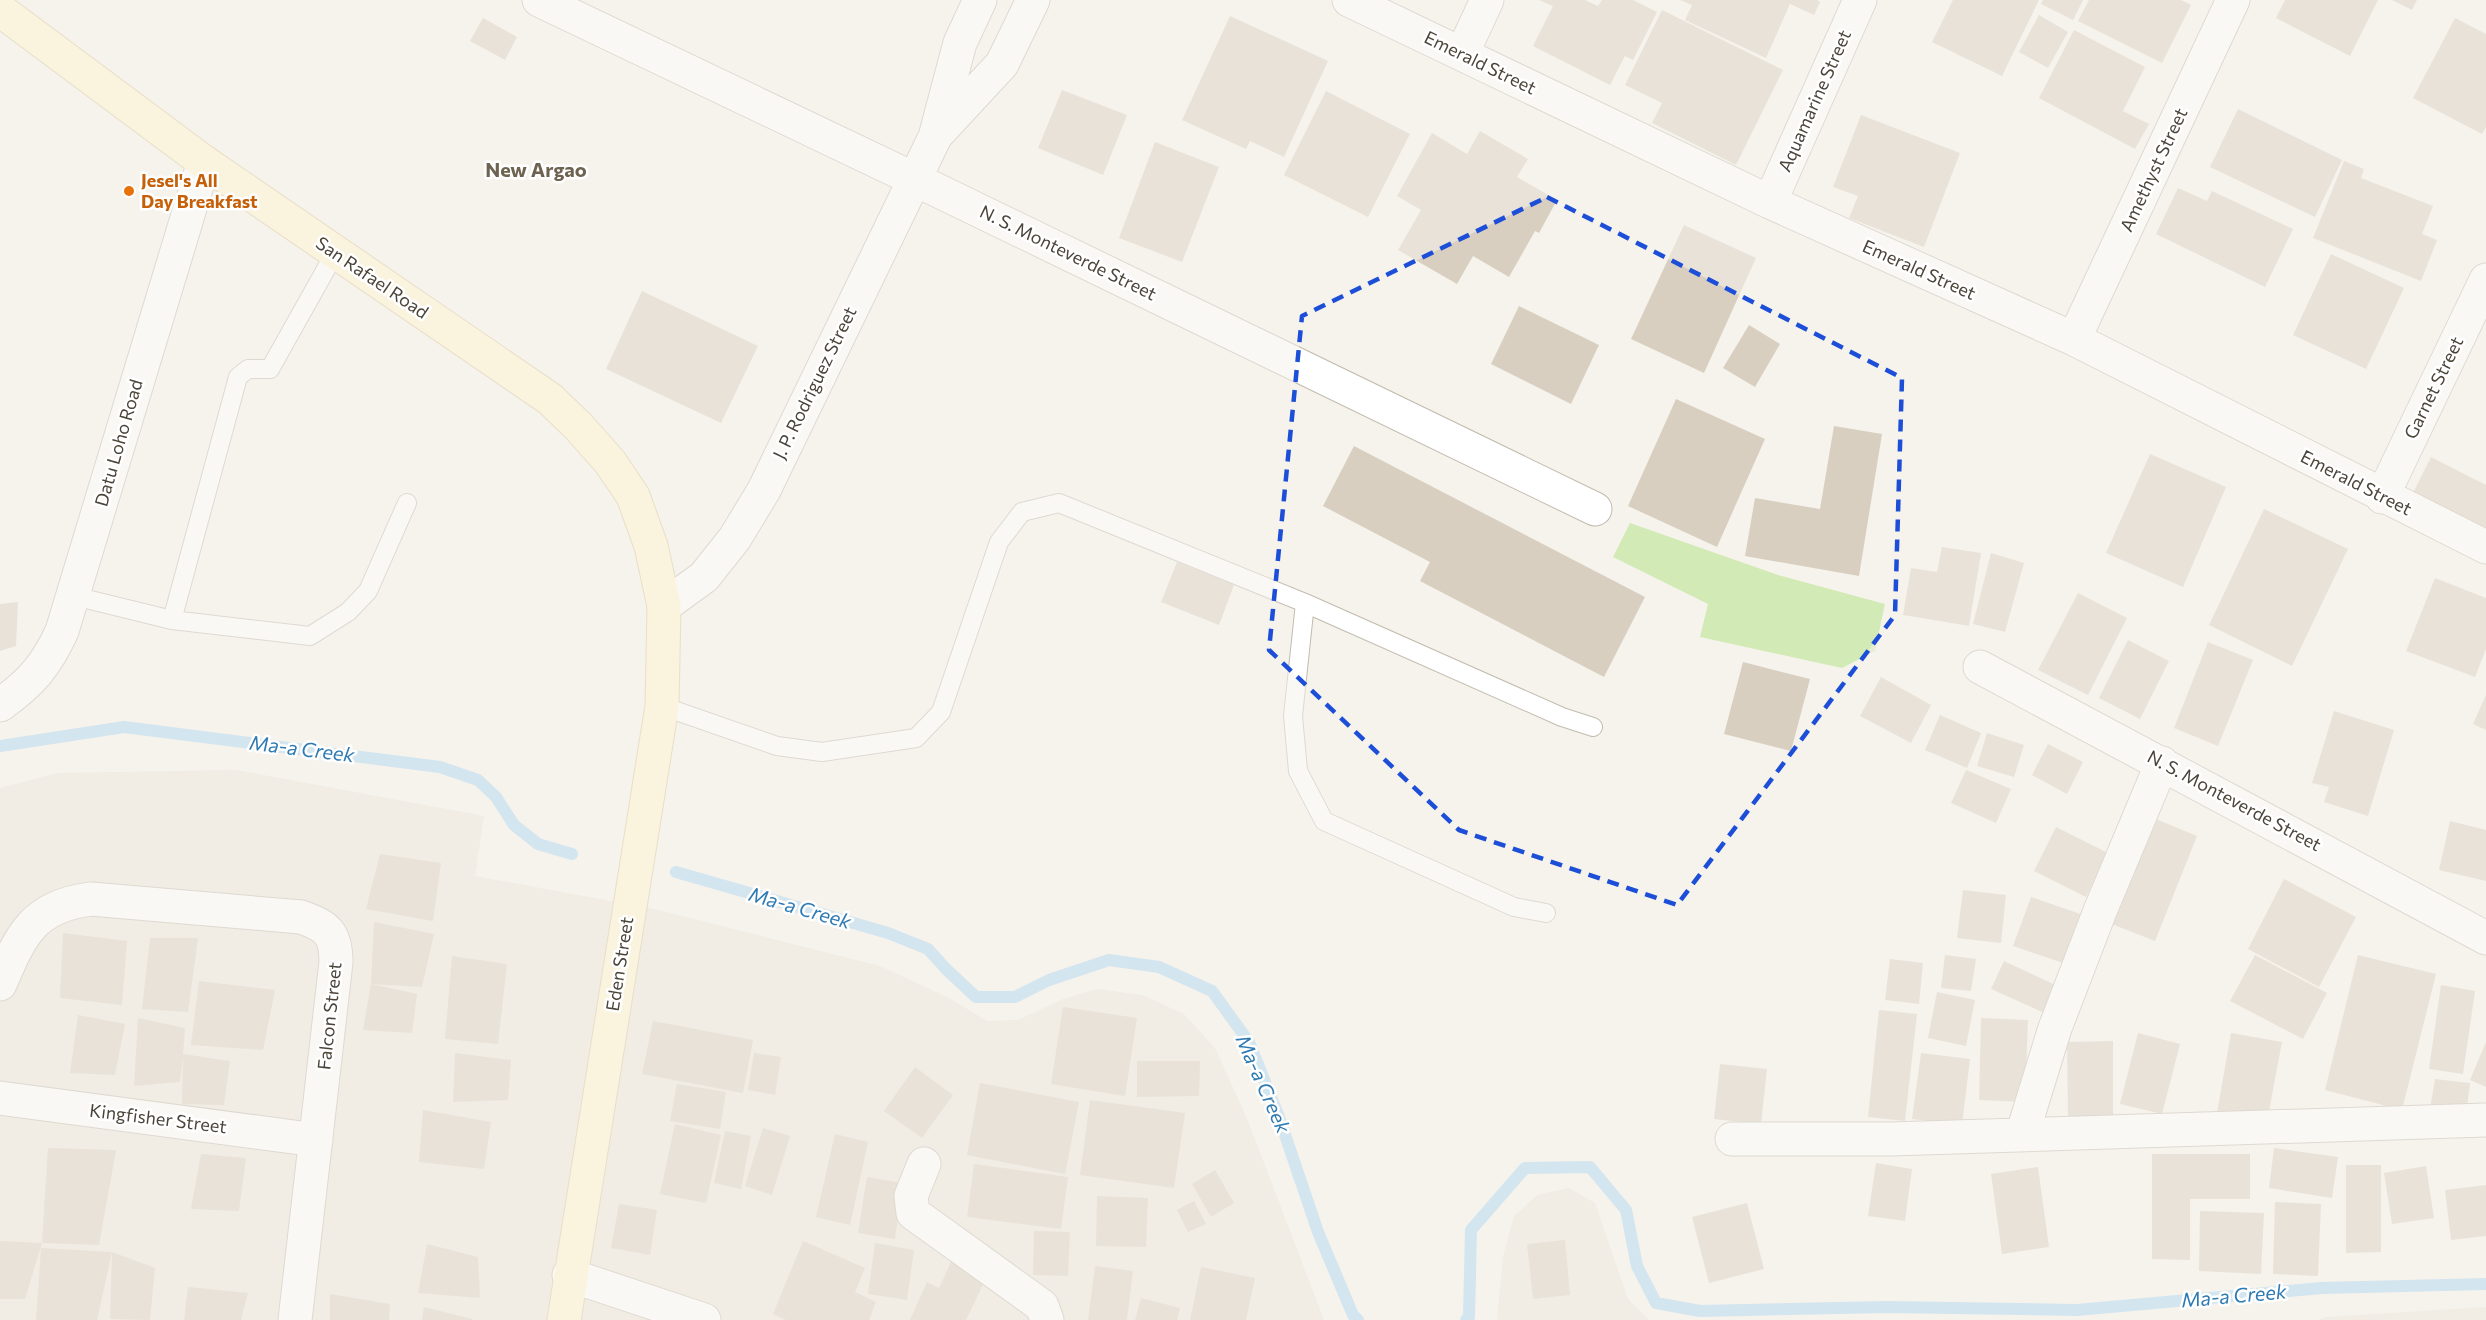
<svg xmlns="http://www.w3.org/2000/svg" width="2486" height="1320" font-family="Commissioner,sans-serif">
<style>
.residential{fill:#eae5da}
.green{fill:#d2eab5}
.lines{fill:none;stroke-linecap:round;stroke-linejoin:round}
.stream{stroke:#a9d4f2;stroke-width:12}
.building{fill:#d8cfc1}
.lane-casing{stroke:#c2bbae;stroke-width:20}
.street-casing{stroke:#c2bbae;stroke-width:35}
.secondary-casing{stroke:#d6c79b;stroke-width:35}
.lane{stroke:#fff;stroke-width:18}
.street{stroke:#fff;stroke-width:33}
.secondary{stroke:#fff3cd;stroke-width:33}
.marked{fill:none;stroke:#1d4ed8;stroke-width:4.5;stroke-dasharray:12 8;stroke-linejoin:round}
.food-dot{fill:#e8710a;stroke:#fff;stroke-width:2}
.labels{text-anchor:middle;stroke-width:5;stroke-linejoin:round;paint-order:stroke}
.street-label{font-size:18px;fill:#4b4439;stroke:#fff}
.food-label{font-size:18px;font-weight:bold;fill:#c56008;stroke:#fff;text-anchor:start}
.neighbourhood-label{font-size:20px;font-weight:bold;fill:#6e6250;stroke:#fff}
.water-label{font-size:20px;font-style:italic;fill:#2e7ab2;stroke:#fff}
</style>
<rect width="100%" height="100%" fill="#f6f3ec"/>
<path class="residential" d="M236 770 484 816 475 876 654 909 880 966 949 998 987 1021 1018 1020 1063 999 1097 989 1142 995 1184 1014 1215 1048 1248 1121 1324 1320H0V788L58 773Z
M1569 1188 1595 1203 1628 1299 1649 1320H1497L1503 1257 1514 1216 1537 1195Z
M2486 1307V1320H2319L2326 1317Z"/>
<path class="green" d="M1630 523 1778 575 1885 604 1875 651 1842 668 1700 637 1708 604 1613 557Z"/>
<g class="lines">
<path class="stream" d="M0 746 124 727 440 767 478 780 496 797 514 825 538 844 572 854
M676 872 888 933 928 949 946 969 976 997H1015L1049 980 1109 960 1159 967 1212 991 1249 1042 1279 1117 1318 1232 1353 1315 1358 1320
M1466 1320 1469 1317 1471 1230 1525 1168 1590 1167 1626 1210 1637 1266 1656 1303 1700 1311 1887 1307 2077 1310 2322 1288 2486 1284"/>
</g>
<path class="building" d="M1539 0H1585L1598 6 1602 0H1633L1657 12 1633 60 1625 56 1610 85 1533 46 1553 6Z
M1680 0H1817L1820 2 1814 15 1790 4 1766 58 1685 20 1692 5Z
M1953 0H2039L2002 76 1932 42Z
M2043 0H2083L2073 20 2041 4Z
M2089 0H2181L2191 5 2162 63 2078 21Z
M2285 0H2378L2350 56 2276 18Z
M2392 0H2417L2412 10Z
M1662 10 1783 70 1736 165 1652 123 1662 103 1625 85Z
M2039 15 2068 32 2048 68 2019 52Z
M1230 16 1328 61 1284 157 1250 141 1246 149 1182 120Z
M483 18 517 37 505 60 470 41Z
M2455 18 2486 34V127L2482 134 2413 98Z
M2074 30 2145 67 2123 111 2149 124 2135 149 2039 98Z
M1062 90 1127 115 1103 175 1038 148Z
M1326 91 1410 134 1368 217 1284 175Z
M2238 109 2342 160 2315 217 2210 167Z
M1861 115 1960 153 1924 247 1849 218 1858 196 1833 187Z
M1480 131 1528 159 1517 177 1557 200 1539 233 1535 231 1509 277 1473 256 1457 284 1398 250 1421 210 1397 196 1432 133 1467 154Z
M1155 142 1219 167 1182 262 1119 238Z
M2344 161 2364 169 2361 178 2433 206 2422 234 2437 240 2421 281 2313 238Z
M2178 188 2207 201 2212 191 2293 229 2265 287 2156 234Z
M1684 225 1756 258 1704 373 1631 339Z
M2331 254 2404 288 2366 369 2293 335Z
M642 291 758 346 721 423 606 369Z
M1519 306 1599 345 1571 404 1491 364Z
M1749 325 1780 344 1755 387 1723 368Z
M1676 399 1765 439 1717 547 1628 506Z
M1834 426 1882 434 1859 576 1745 556 1755 498 1820 509Z
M1354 446 1645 597 1604 677 1420 581 1430 562 1323 506Z
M2150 454 2226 487 2183 587 2106 553Z
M2431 457 2486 485V530L2413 493Z
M2264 509 2348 549 2292 666 2209 625Z
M1942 547 1981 553 1969 626 1903 615 1911 568 1937 572Z
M1991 553 2024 563 2005 632 1973 624Z
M1177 562 1234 585 1219 625 1161 602Z
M2435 578 2486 598V649L2475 677 2406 651Z
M2078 593 2127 618 2088 695 2038 670Z
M18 602 16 646 0 651V604Z
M2128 640 2169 661 2140 719 2099 698Z
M2208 642 2253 660 2218 746 2174 728Z
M1743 662 1810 679 1791 751 1724 734Z
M1881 677 1931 705 1911 743 1860 716Z
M2486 695V730L2473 724Z
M2334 711 2394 730 2368 816 2324 802 2329 787 2312 783Z
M1940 715 1981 733 1967 768 1925 750Z
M1987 733 2024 745 2014 777 1977 766Z
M2048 744 2083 762 2067 794 2032 775Z
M1966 770 2011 789 1996 823 1951 803Z
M2151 817 2197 836 2155 941 2109 923Z
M2450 821 2486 830V881L2439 870Z
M2056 827 2108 853 2086 897 2034 871Z
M380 854 441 863 433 921 366 909Z
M2284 879 2356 917 2319 987 2248 949Z
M1963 890 2006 895 2001 943 1957 938Z
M2031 897 2086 916 2069 965 2013 946Z
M374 922 434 934 422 987 371 984Z
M63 933 127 941 122 1005 60 998Z
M150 938H198L188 1012 142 1009Z
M1945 955 1976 959 1971 991 1941 988Z
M2255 955 2327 993 2303 1039 2230 1001Z
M2358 955 2436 974 2402 1110 2325 1090Z
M452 956 507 964 498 1044 445 1039Z
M1890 959 1923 963 1919 1004 1885 1000Z
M2004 961 2062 988 2049 1015 1991 989Z
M199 981 275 990 263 1050 191 1045Z
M371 984 417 994 412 1033 363 1030Z
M2441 985 2475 991 2463 1074 2429 1069Z
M1937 992 1975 1000 1966 1046 1928 1038Z
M1063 1007 1137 1018 1125 1096 1051 1084Z
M1879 1010 1917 1014 1905 1121 1868 1117Z
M78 1015 125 1024 115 1075 70 1073Z
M138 1018 185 1028 183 1054 230 1061 224 1105 182 1104 183 1056 180 1082 134 1086Z
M1981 1018 2028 1020 2025 1102 1979 1100Z
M653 1021 753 1040 743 1093 642 1074Z
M2138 1033 2180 1044 2162 1114 2120 1104Z
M2231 1033 2282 1042 2267 1122 2217 1113Z
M2113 1041V1117L2068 1116 2067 1042Z
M2486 1042V1087L2470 1080Z
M455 1053 511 1060 508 1100 453 1102Z
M754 1053 781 1057 775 1095 748 1090Z
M1921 1053 1970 1059 1962 1125 1912 1119Z
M1137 1061H1200L1199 1096 1137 1097Z
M1720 1064 1767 1069 1761 1124 1714 1119Z
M915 1067 953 1095 922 1138 884 1111Z
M2435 1079 2470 1083 2466 1115 2430 1109Z
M980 1083 1079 1102 1065 1174 967 1155Z
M677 1084 726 1092 720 1129 670 1121Z
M1090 1100 1185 1113 1174 1188 1080 1175Z
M423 1110 491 1122 484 1169 419 1162Z
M675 1124 721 1135 706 1203 660 1194Z
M763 1128 790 1136 772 1195 745 1186Z
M725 1131 751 1136 741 1189 714 1183Z
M835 1134 868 1142 850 1225 816 1217Z
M48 1148 116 1150 99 1245 42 1243Z
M2274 1148 2338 1157 2332 1198 2269 1188Z
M201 1154 246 1158 239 1211 191 1209Z
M2152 1154H2250V1199H2190V1260L2152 1259Z
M1876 1163 1912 1169 1905 1221 1868 1216Z
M974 1164 1068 1177 1061 1229 967 1217Z
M2346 1165H2381V1252L2346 1253Z
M2426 1166 2434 1218 2392 1224 2384 1173Z
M2038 1167 2049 1247 2002 1254 1991 1174Z
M1215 1170 1234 1203 1211 1217 1192 1184Z
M867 1177 903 1183 895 1239 858 1233Z
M2486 1185V1236L2451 1240 2445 1190Z
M1097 1196 1148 1198 1146 1247 1096 1246Z
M1194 1201 1206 1224 1188 1232 1177 1210Z
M2275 1202 2321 1204 2318 1276 2273 1274Z
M1747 1203 1764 1269 1709 1283 1692 1217Z
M619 1204 657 1210 650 1255 611 1248Z
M2200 1211 2264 1213 2261 1274 2199 1271Z
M1034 1231 1070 1232 1068 1276 1033 1275Z
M1565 1240 1570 1295 1533 1299 1527 1244Z
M0 1241 42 1243 25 1299H0Z
M803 1241 865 1268 855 1292 876 1302 869 1320H786L773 1314Z
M875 1243 914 1250 907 1300 868 1294Z
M427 1244 478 1257 480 1298 418 1293Z
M41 1248 112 1252 97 1320H36Z
M112 1252 155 1268 150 1320 110 1319Z
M953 1258 988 1274 966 1320H910L927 1282 939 1288Z
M1095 1266 1133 1271 1127 1320H1088Z
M1201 1267 1255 1278 1246 1320H1190Z
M188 1287 248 1293 241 1320H184Z
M330 1294 390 1304 389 1320H330Z
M1141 1298 1180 1308 1177 1320H1135Z
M424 1307 472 1319V1320H422Z"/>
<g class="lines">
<defs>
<path id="lane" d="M74 596 172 620 310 636 348 612 368 591 407 503
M172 620 238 377 248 369H270L335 253
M662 706 777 746 822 752 916 738 941 712 999 542 1022 512 1059 503 1305 603
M1546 913 1514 907 1324 821 1298 771 1293 716 1305 603 1562 717 1593 727"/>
<path id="street" d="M539 0 914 179 1595 509
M1349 0 1770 202 2074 339 2486 547
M1462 54 1487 0
M938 133 1002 64 1033 0
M1770 202 1860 0
M2074 339 2233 0
M2382 497 2486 280
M664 606 704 577 735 538 764 490 935 137 960 43 980 0
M1980 667 2486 938
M0 705C31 683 46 666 62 631L204 162
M0 984C21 935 33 906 91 899L301 917C327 926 336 933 336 962L295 1320
M0 1098 316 1140
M2022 1135 2055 1028 2100 911 2162 763
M1732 1139H1891L2486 1120
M924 1164 911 1196 913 1213 1042 1306 1047 1320
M569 1275 704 1320"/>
<path id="secondary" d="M0 10 204 162 550 399 579 427 610 462 633 496 651 546 664 606 662 706 564 1320"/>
</defs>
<use href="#lane" class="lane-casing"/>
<use href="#street" class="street-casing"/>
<use href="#secondary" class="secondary-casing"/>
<use href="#lane" class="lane"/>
<use href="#street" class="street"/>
<use href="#secondary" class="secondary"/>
</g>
<path d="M0 0H2486V1320H0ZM1547 197 1902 378 1895 615 1677 905 1459 830 1269 650 1302 316Z" fill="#f6f3ec" fill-opacity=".55" fill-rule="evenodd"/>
<path class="marked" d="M1547 197 1902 378 1895 615 1677 905 1459 830 1269 650 1302 316Z"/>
<circle class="food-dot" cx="129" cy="191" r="6"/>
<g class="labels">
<g class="street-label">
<text transform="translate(1480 63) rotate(26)" y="6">Emerald Street</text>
<text transform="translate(1815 101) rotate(-66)" y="6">Aquamarine Street</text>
<text transform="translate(2154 170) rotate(-65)" y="6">Amethyst Street</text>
<text transform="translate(1068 253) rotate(26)" y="6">N. S. Monteverde Street</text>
<text transform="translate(1919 270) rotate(24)" y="6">Emerald Street</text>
<text transform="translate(372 278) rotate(34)" y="6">San Rafael Road</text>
<text transform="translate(815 383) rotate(-64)" y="6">J. P. Rodriguez Street</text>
<text transform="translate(2434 388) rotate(-64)" y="6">Garnet Street</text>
<text transform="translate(119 443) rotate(-74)" y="6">Datu Loho Road</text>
<text transform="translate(2356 483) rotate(27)" y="6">Emerald Street</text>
<text transform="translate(2234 801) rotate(28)" y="6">N. S. Monteverde Street</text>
<text transform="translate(620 964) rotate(-81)" y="6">Eden Street</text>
<text transform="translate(330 1016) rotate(-84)" y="6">Falcon Street</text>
<text transform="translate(158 1119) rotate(7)" y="6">Kingfisher Street</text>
</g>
<g class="food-label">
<text x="141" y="187">Jesel's All<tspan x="141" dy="21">Day Breakfast</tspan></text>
</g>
<g class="neighbourhood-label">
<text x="536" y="177">New Argao</text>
</g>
<g class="water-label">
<text transform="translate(302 749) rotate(7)" y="7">Ma-a Creek</text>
<text transform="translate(800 908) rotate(16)" y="7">Ma-a Creek</text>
<text transform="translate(1263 1084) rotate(66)" y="7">Ma-a Creek</text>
<text transform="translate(2234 1296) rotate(-5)" y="7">Ma-a Creek</text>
</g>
</g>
</svg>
